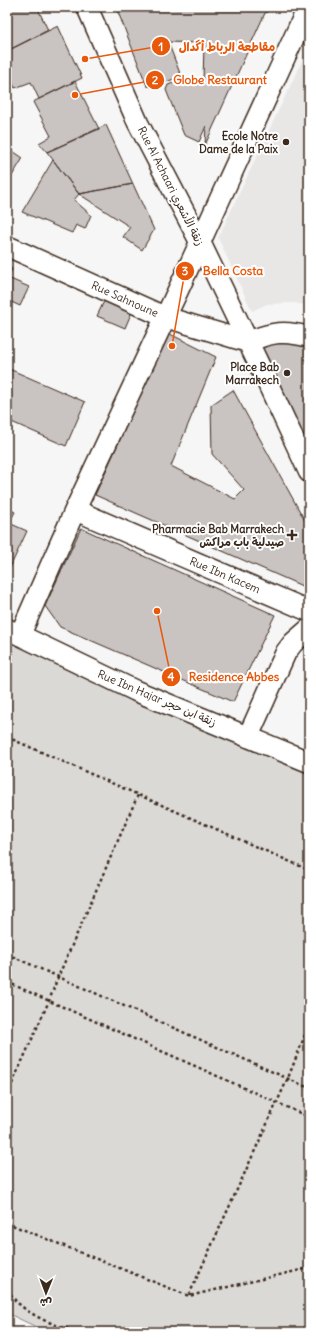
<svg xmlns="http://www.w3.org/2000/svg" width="316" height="1339" font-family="Delius,'Playpen Sans Arabic',sans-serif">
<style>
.built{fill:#e9e7e6}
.green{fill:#dbd9d6;stroke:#8b827a}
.building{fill:#c9c3c1;stroke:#3b2a1e}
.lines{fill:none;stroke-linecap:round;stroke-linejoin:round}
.minor-casing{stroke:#3b2a1e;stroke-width:23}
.path{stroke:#3b2a1e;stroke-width:2.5;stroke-dasharray:3 3;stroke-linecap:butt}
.minor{stroke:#fff;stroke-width:20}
.poi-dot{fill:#3b2a1e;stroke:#fff;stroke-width:1.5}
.labels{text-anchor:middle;stroke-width:4;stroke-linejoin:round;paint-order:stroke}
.poi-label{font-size:11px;font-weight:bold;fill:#3b2a1e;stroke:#fff;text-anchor:end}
.street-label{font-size:11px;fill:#3b2a1e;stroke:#fff}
.leader{fill:none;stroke:#e8590c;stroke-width:1.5}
.callout-dot{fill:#e8590c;stroke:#fff;stroke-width:1.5}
.mark-label{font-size:12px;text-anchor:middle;font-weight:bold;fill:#fff}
.callout-label{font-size:12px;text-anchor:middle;font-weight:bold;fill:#e8590c;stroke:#fff;stroke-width:4;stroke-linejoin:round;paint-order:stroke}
</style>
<rect width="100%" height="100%" fill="#f7f6f6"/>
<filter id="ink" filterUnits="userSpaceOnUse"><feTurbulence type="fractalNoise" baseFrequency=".025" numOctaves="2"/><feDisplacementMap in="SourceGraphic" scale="8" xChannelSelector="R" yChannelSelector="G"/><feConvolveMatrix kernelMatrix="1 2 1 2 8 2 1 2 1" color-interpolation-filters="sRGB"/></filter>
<g filter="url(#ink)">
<path class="built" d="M309 46V306L294 303 267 304 252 311 218 238Z"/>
<path class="green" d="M7 637 258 753 309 774V1332H47L7 1313Z"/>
<path class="building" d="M7 7H37L48 30 7 51Z
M125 7H151L152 8 155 7H269L267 12 265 13 205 145 206 126 199 142 184 135 166 90 168 85 184 79 203 80 204 45 199 43 168 42 181 76 154 87 147 86 118 12 126 10Z
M58 26 82 78 39 99 31 82 15 88 7 72V51Z
M75 81 99 129 47 152 39 143 51 136 33 102Z
M106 125 133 184 79 194 47 152Z
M7 147 23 158 7 184Z
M53 160 79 194 74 200 91 215 85 229 76 225 72 233 22 212Z
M133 184 154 230 142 250 123 237 130 227 79 194Z
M7 267 12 269 8 278 29 287 20 306 7 300Z
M106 297 133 309 125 328 97 316Z
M168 333 216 357 171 466 235 499 244 490 212 454 211 405 233 390 309 528V589L95 495Z
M274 334 309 344V446L306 448 251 346Z
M7 368 85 402 66 446 7 420Z
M7 508 15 512 9 523 27 531 7 574Z
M81 528 275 615 233 702 60 627 45 606Z"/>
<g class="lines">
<defs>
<path id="minor" d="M87 7 138 123 200 242 262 371 309 472
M7 246 165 317 248 342C271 332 285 330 309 337
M75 510 309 611
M7 629 136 691 309 762
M20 635 75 510 180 286 308 7
M248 737 286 652 293 643 309 629"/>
</defs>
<use href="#minor" class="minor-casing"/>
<path class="path" d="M7 737 309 870
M7 954 309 1088
M7 982 309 1117
M7 1095 49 1001 58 977 138 795
M7 1223 189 1296 309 1268
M7 1289C11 1294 14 1300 19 1304 34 1318 59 1327 79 1332
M189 1295 288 1078 309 1025"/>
<use href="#minor" class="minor"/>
</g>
</g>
<g class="poi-dot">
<circle cx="286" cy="142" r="4"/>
<circle cx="287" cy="373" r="4"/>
<path d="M290 529h4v4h4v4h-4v4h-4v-4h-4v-4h4z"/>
</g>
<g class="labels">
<g class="poi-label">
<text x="278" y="140">Ecole Notre<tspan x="278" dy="13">Dame de la Paix</tspan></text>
<text x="279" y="371">Place Bab<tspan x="279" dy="13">Marrakech</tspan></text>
<text x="284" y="533">Pharmacie Bab Marrakech<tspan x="284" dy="13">صيدلية باب مراكش</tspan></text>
</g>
<g class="street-label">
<text transform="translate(171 186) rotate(63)" y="4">Rue Al Achaari زنقة الأشعري</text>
<text transform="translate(125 299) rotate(24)" y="4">Rue Sahnoune</text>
<text transform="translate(225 575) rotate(23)" y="4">Rue Ibn Kacem</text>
<text transform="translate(157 698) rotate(23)" y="4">Rue Ibn Hajar زنقة ابن حجر</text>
</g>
</g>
<path class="leader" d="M85 59L161 46M75 95L155 80M172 346L185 271M157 611L171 677"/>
<g class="callout-dot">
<circle cx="85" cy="59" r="4"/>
<circle cx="75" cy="95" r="4"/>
<circle cx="172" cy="346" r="4"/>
<circle cx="157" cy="611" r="4"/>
<circle cx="161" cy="46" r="10"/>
<circle cx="155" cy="80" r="10"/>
<circle cx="185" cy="271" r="10"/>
<circle cx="171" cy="677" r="10"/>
</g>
<g class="mark-label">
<text x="161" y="51">1</text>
<text x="155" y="84">2</text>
<text x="185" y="275">3</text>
<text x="171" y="681">4</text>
</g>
<g class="callout-label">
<text x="227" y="51">مقاطعة الرباط أگدال</text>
<text x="220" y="84">Globe Restaurant</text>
<text x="233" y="275">Bella Costa</text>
<text x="234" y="681">Residence Abbes</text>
</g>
<rect width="316" height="1339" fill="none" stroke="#fff" stroke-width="24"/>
<rect x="12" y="12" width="292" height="1315" fill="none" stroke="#3b2a1e" stroke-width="1.5" filter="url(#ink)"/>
<g transform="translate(46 1293) rotate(181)" stroke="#ffffff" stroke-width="3" paint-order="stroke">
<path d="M0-3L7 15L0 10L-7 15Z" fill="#3b2a1e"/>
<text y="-6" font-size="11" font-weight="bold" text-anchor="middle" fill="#3b2a1e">ش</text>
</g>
</svg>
